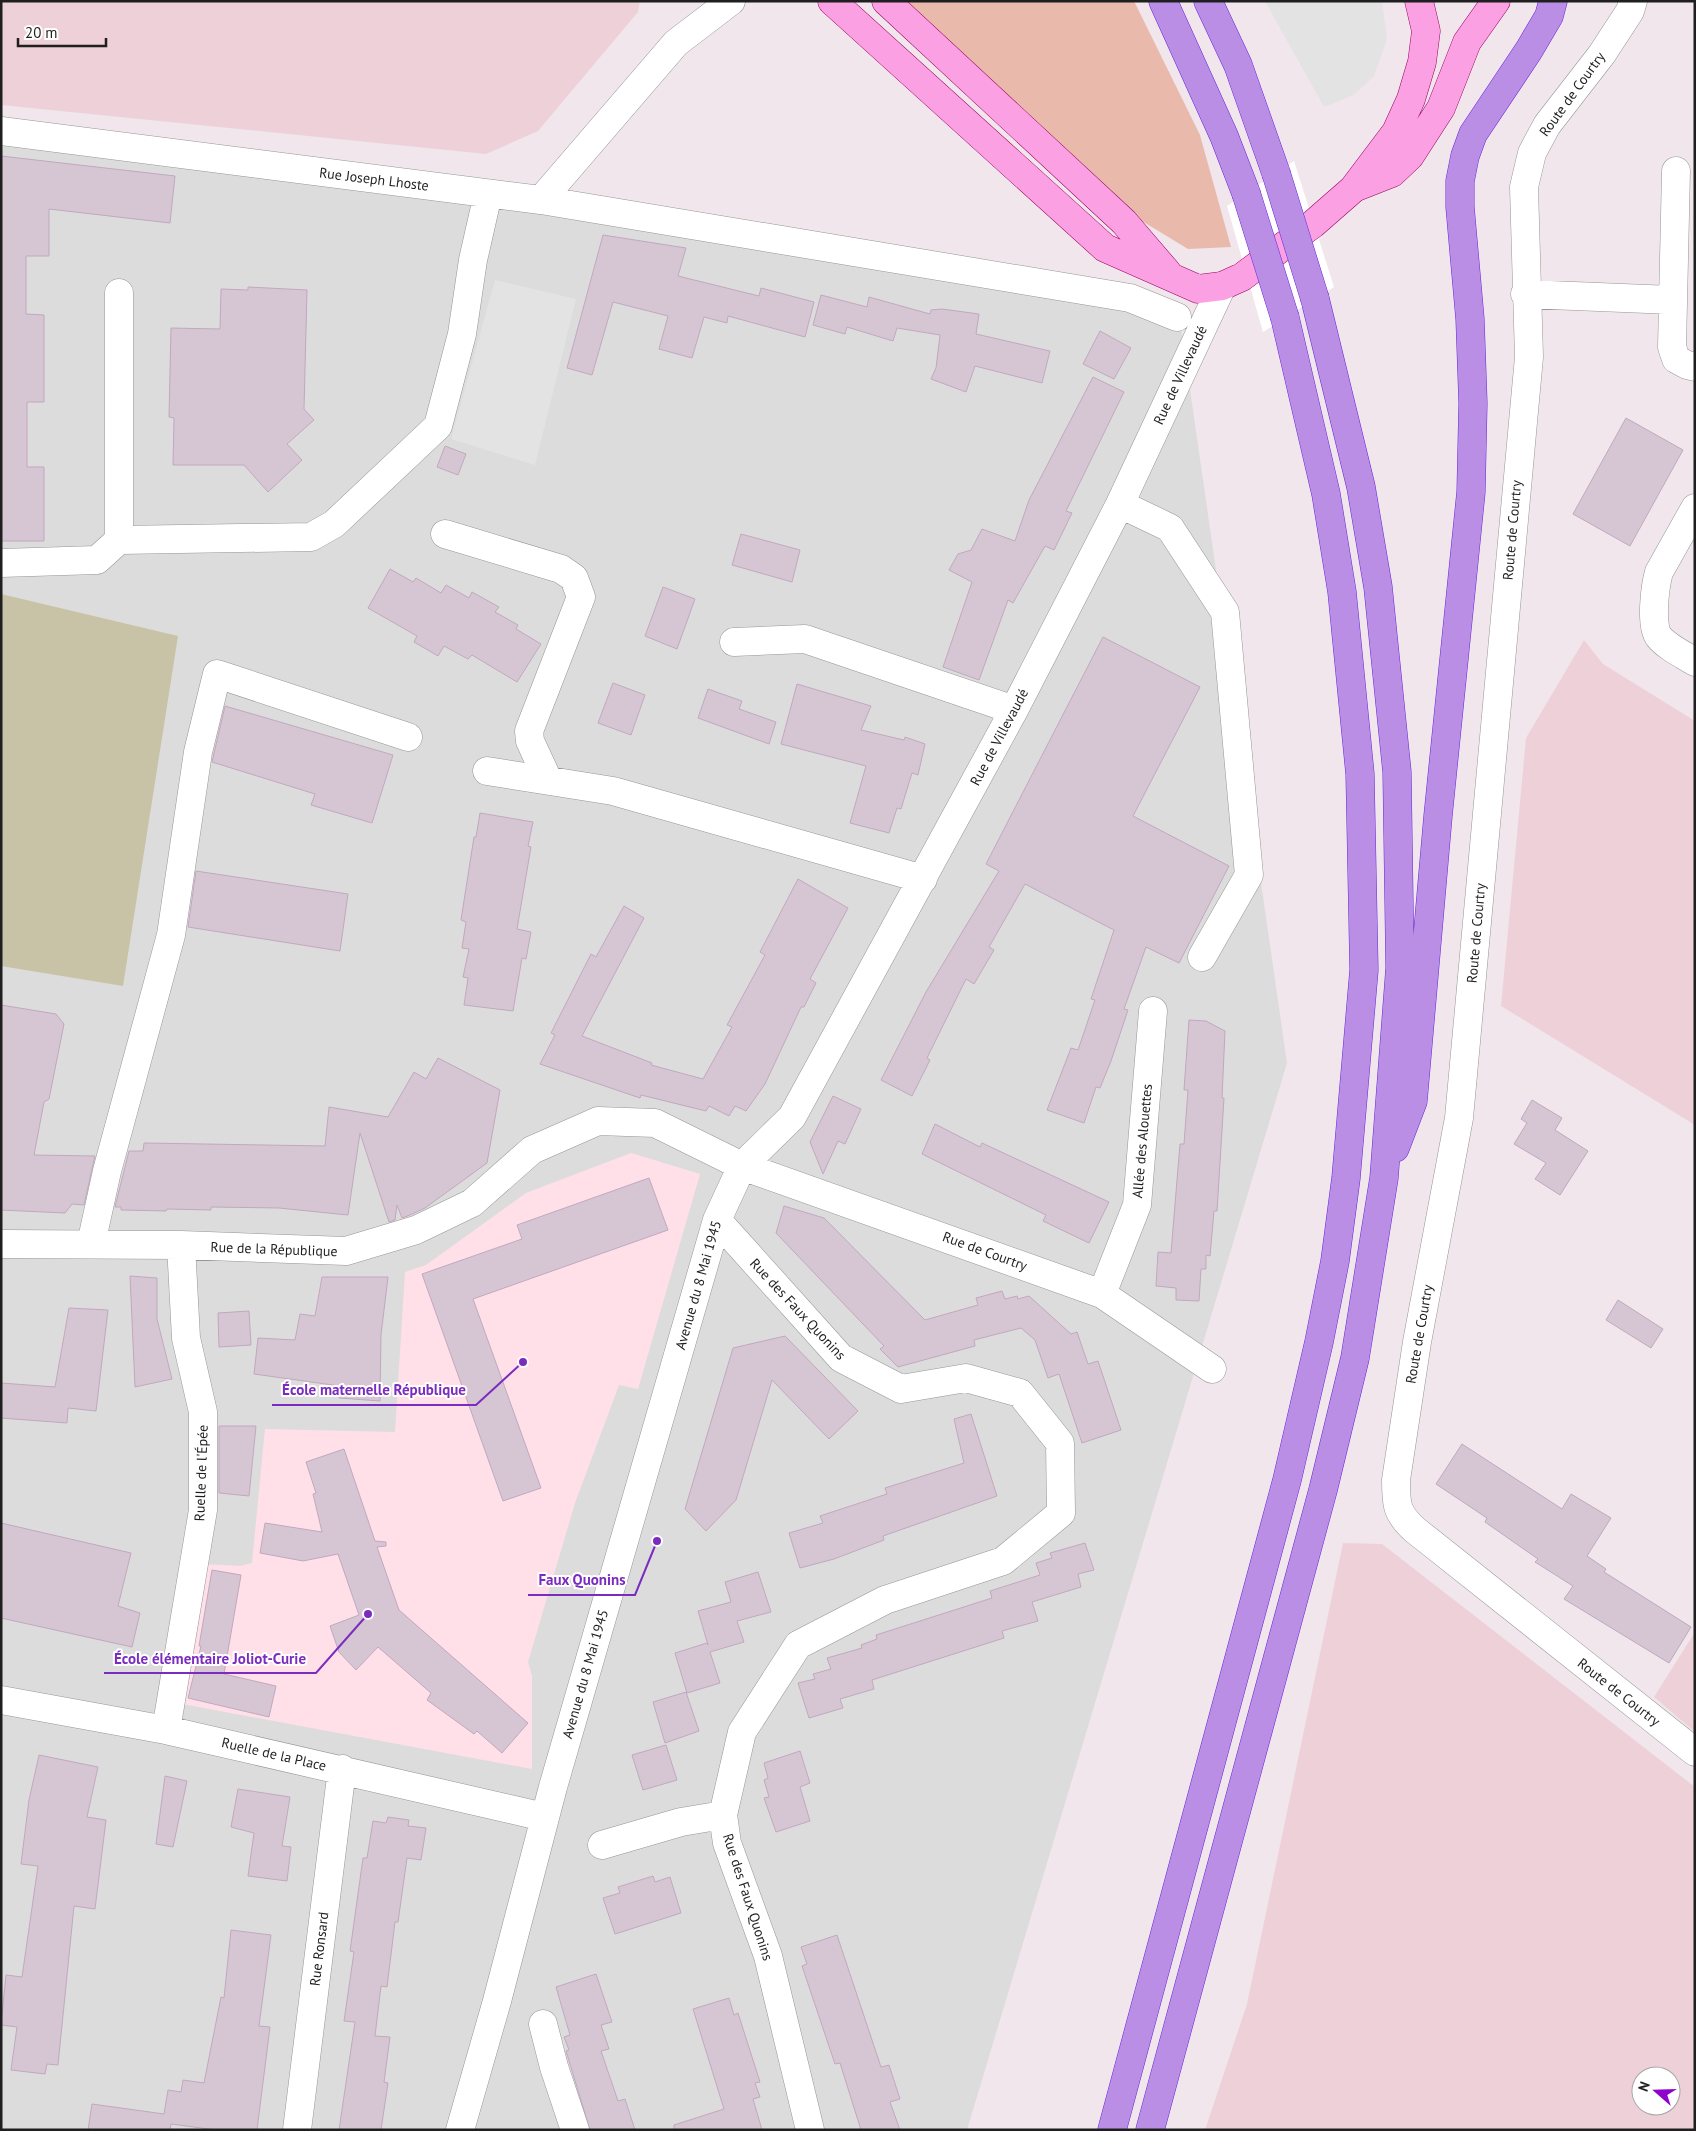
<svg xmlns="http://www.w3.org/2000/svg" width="1696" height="2131" font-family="'PT Sans',sans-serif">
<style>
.residential{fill:#dddcdd}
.education{fill:#ffe0e9}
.farmland{fill:#eed1d8;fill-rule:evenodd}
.grass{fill:#e9b9ac}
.cemetery{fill:#c8c3a7}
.parking{fill:#e3e3e3}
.pier{fill:#fff}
.building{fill:#d6c6d4;stroke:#c1a8be}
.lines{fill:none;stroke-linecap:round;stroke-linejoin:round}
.minor-casing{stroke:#969696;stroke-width:29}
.major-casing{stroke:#980262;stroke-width:29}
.highway-casing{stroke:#6627d9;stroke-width:29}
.minor{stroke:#fff;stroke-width:28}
.major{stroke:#fba0e3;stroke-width:28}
.highway{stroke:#bb8ee6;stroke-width:28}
.highway-bridge-casing{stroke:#6627d9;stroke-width:29;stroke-linecap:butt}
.highway-bridge{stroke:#bb8ee6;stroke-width:28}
.labels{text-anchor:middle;stroke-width:4;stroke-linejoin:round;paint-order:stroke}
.street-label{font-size:14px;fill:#1f1f1f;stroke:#fff}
.leader{fill:none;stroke:#7b2cbf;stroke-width:2}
.callout-dot{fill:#7b2cbf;stroke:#fff;stroke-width:2}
.callout-label{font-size:15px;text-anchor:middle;font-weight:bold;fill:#7b2cbf;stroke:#fff;stroke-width:4;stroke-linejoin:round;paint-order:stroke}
</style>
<rect width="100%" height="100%" fill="#f0e6ec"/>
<path class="residential" d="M1 123 1179 313 1287 1063 967 2130H1Z"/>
<path class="education" d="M631 1153 700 1174 638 1389 619 1385 575 1503 528 1662 532 1676V1769L177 1703 202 1564 240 1566 252 1563 265 1429 395 1432 405 1272 426 1265 526 1193Z"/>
<path class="farmland" d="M1 1H640L638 12 538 131 486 154 1 105Z
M1584 640 1603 664 1695 721V1125L1501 1006 1526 738Z
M1343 1543 1382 1544 1695 1787V2130H1205L1247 2004ZM1641 2076H1671V2106H1641Z
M1695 1632V1732L1654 1697Z"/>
<path class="grass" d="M907 1H1134L1200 135 1231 247 1188 249 1142 221Z"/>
<path class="cemetery" d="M1 594 178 636 123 986 1 966Z"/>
<path class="parking" d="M1265 1H1382L1387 39 1374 76 1354 95 1324 107Z
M495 280 576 299 535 465 451 439Z"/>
<path class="pier" d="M1294 161 1334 287 1263 332 1227 206Z"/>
<path class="building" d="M1 156 175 176 170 223 49 209V256H26V314L44 315V402H27V467H44V541H1Z
M603 235 686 248 678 276 759 296 761 288 814 302 805 337 728 316 727 323 704 317 692 358 659 349 668 316 613 302 592 375 567 368Z
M248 287 307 290 304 409 314 420 287 444 302 460 268 492 244 465H173L174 418 169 417 171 328 220 329 221 289 248 290Z
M821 295 867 307 869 297 930 314 931 310 942 309 979 314 976 334 1050 351 1042 383 975 366 966 392 931 379 936 368 940 335 897 328 893 341 847 327 845 334 813 325Z
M1100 331 1131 348 1114 379 1083 364Z
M1093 377 1124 392 1066 511 1072 513 1054 550 1045 546 1013 603 1008 600 979 680 943 667 972 582 949 570 958 554 971 550 982 529 1015 541 1029 500Z
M1626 418 1683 450 1630 546 1573 514Z
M445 446 466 454 458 475 437 467Z
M741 534 800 550 792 582 732 565Z
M390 569 413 582 416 578 441 593 446 585 469 598 472 592 499 607 495 612 518 625 516 629 541 644 517 682 472 655 468 659 444 646 438 656 414 642 417 636 368 608Z
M663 587 695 599 677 649 645 636Z
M1103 637 1200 687 1133 816 1229 866 1179 963 1146 947 1124 1009 1128 1010 1111 1061 1100 1088 1096 1087 1084 1123 1047 1110 1071 1048 1078 1050 1095 1000 1091 999 1114 930 1025 884 989 947 994 950 974 984 966 979 927 1058 930 1060 912 1096 881 1080 926 992 999 871 986 864Z
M613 683 645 695 631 735 598 723Z
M797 684 871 706 861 730 904 740 905 737 925 744 918 775 912 773 901 809 897 808 889 833 850 823 866 766 781 744Z
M708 689 742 701 739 709 776 722 769 744 698 718Z
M225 706 393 755 372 823 311 805 315 794 212 762Z
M480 813 533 822 528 846 531 847 517 929 531 932 526 959 522 958 513 1011 464 1005 468 978 463 977 469 949 462 948 466 922 461 920 474 837H476Z
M196 871 348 894 340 951 188 927Z
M798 879 848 908 810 979 816 983 804 1007H801L765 1084 746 1111 735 1106 729 1116 709 1106 706 1111 641 1095 640 1098 540 1064 555 1035 551 1033 591 954 596 957 624 906 644 918 582 1036 652 1063 651 1065 703 1079 732 1027 727 1025 765 955 760 952Z
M1 1005 56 1014 64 1024 49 1099 44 1102 34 1155 95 1156 84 1205 72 1204 65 1213 1 1210Z
M1189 1020 1206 1021 1225 1031 1222 1098H1224L1217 1211H1214L1210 1256 1206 1255V1269H1201L1199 1301 1176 1300V1288L1156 1286 1158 1252 1171 1253 1180 1144H1184L1188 1090H1184Z
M438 1058 500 1090 487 1163 425 1208 410 1215 402 1218 397 1205 395 1220 389 1222 360 1133 348 1215 279 1208 211 1207V1210L167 1209 166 1211 121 1210V1207H115L129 1151H143L144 1143 325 1146 329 1107 388 1117 414 1072 426 1079Z
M833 1096 861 1109 845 1144 838 1141 823 1174 810 1142Z
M1532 1100 1562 1118 1555 1130 1588 1151 1560 1195 1535 1179 1546 1163 1514 1144 1527 1123 1521 1119Z
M935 1124 980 1147 982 1143 1109 1202 1089 1243 1043 1221 1046 1215 922 1154Z
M649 1178 668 1230 473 1299 541 1488 503 1501 422 1274 522 1239 517 1225Z
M784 1206 824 1218 925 1320 978 1305 976 1298 1002 1291 1005 1299 1017 1296 1018 1299 1029 1296 1071 1334 1077 1332 1088 1364 1098 1361 1121 1430 1082 1443 1059 1374 1048 1378 1035 1340 1021 1328 974 1340 975 1346 898 1367 880 1349 884 1346 776 1233Z
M130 1276 157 1278V1319L172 1379 135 1387Z
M322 1277H388L381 1335 380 1401 339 1398 340 1386 254 1374 258 1338 295 1340 300 1314 315 1316Z
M1618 1300 1663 1329 1651 1348 1606 1320Z
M69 1308 108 1310 96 1411 68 1408 67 1423 1 1418V1383L55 1387Z
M249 1311 251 1345 219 1347 218 1313Z
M785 1336 858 1411 829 1439 772 1380 736 1500 706 1531 685 1509 733 1348Z
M971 1414 997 1496 883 1536 884 1540 834 1559 800 1568 789 1533 823 1523 820 1516 887 1494 885 1488 964 1463 954 1419Z
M219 1426H256L249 1496 219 1493Z
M1462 1444 1562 1509 1571 1494 1611 1518 1587 1556 1606 1569 1604 1572 1691 1627 1669 1663 1564 1599 1573 1586 1535 1562 1538 1559 1485 1522 1487 1518 1436 1484Z
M344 1449 375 1541 386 1542V1546L377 1547 399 1610 528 1723 502 1753 477 1731 474 1734 427 1700 431 1693 378 1647 356 1670 339 1652 330 1626 359 1615 338 1554 303 1561 260 1553 265 1523 322 1532 313 1494 316 1493 306 1462Z
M1 1523 131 1553 118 1606 140 1613 132 1647 1 1618Z
M1085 1543 1094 1570 1078 1574 1081 1587 1032 1602 1038 1621 1002 1631 1004 1638 872 1680 874 1689 840 1699 843 1708 809 1718 798 1683 815 1679 813 1674 831 1669 827 1658 862 1648 861 1645 877 1639 876 1635 992 1598 990 1591 1040 1575 1036 1563 1052 1558 1050 1553Z
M212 1570 241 1575 224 1674 276 1686 269 1717 188 1698 201 1646H199Z
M758 1572 771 1612 737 1621 744 1642 710 1652 720 1683 687 1693 675 1653 707 1643 708 1645 698 1611 731 1602 725 1582Z
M686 1692 699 1731 665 1743 653 1702Z
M666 1745 677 1780 643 1790 632 1755Z
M800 1751 810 1783 800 1787 810 1821 776 1832 764 1798 769 1797 764 1780 768 1778 764 1763Z
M39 1755 98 1767 87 1817 106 1820 95 1909 74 1906 58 2065 47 2064 45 2074 11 2070 17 2027 1 2025 6 1975 22 1977 38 1866 21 1864 29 1800Z
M165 1776 187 1781 173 1847 156 1844Z
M238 1789 290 1797 282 1846 291 1847 287 1881 248 1876 254 1833 231 1827Z
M388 1817 409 1820 408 1826 426 1828 421 1860 407 1858 398 1922H395L387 1987 381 1986 375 2036 390 2037 384 2082 388 2083 381 2130H339L355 2022 344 2021 354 1952 350 1951 363 1858H367L373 1821 386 1823Z
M653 1876 655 1882 670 1877 681 1913 615 1934 603 1898 620 1893 618 1887Z
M231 1930 271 1935 259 2026 270 2027 257 2130H216L171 2124 170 2130H88L92 2104 164 2114 168 2090 181 2092 183 2080 204 2083 221 1997 224 1998Z
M837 1935 881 2067 889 2065 900 2099 890 2102 900 2130H861L840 2063 835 2064 802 1966 807 1964 801 1947Z
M596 1974 612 2022 601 2025 609 2049 601 2051 618 2101 625 2099 635 2130H590L566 2051 569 2050 564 2037 570 2035 556 1987Z
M729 1998 734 2015 738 2013 760 2082 755 2083 760 2097 753 2099 762 2130H674V2125L724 2109 693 2009Z"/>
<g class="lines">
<defs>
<path id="minor" d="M1633 1 1630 11 1602 54 1547 125 1532 153 1524 187 1529 357 1459 1118 1417 1342 1396 1480C1396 1504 1396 1513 1415 1530L1695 1752
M1 131 541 200 676 43 731 1
M1676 171 1672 347 1676 359 1687 365 1695 367
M541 200 1130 298 1177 317
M1525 294 1672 300
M1120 504 1170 528 1225 612 1249 875 1202 957
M1695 508 1659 572C1655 586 1650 626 1659 637 1667 647 1684 655 1695 662
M445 534 561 569 574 578 581 597 529 731 530 741 548 780
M119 540 311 537 334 524 438 426 462 334 473 260 488 194
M1 563 97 560 119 540V293
M734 642 805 639 1014 710
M487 771 613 791 923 879
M717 1220 841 1358 901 1389 966 1378 1020 1393 1060 1443 1061 1513 1003 1561 885 1600 798 1645 742 1732 723 1815 727 1843 768 1956 810 2130
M1 1244 181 1245 346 1251 416 1230 472 1203 532 1150 598 1121 655 1123 742 1166 1102 1294 1212 1369
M91 1244 107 1171 171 935 198 752 217 674 408 737
M1102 1294 1137 1205 1153 1011
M1 1700 166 1730 544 1817
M166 1730 203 1510V1412L186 1338 181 1245
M602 1845 681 1822 723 1815
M543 2024 554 2067 575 2130
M297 2130 342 1769
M460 2130 497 2001 553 1787 717 1220 742 1166 792 1117 1014 710 1120 504 1222 286"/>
<path id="major" d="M832 1 1105 248 1198 289 1222 286 1242 277 1313 224 1353 189 1396 132 1411 99 1422 62 1426 31 1419 1
M886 1 1124 222 1167 272
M1354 188 1392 173 1410 156 1441 108 1467 42 1496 1"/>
<path id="highway" d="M1163 1 1224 136 1246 193
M1208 1 1238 65 1276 173
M1395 1148 1413 1101 1438 816 1471 492 1473 403 1470 319 1460 207V181L1465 156 1473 134 1529 50 1549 16 1553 1
M1112 2130 1287 1480 1319 1342 1335 1261 1346 1178 1364 970 1360 774 1342 592 1326 494 1285 318
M1150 2130 1323 1490 1355 1358 1384 1178 1400 968 1397 772 1378 587 1361 487 1315 299"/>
</defs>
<use href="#minor" class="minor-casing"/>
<use href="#major" class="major-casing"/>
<use href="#highway" class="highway-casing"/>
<use href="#minor" class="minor"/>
<use href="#major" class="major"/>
<use href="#highway" class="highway"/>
<defs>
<path id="highway-bridge" d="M1276 173 1315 299
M1246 193 1285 318"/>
</defs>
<use href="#highway-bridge" class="highway-bridge-casing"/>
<use href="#highway-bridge" class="highway-bridge"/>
</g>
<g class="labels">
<g class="street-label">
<text transform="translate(1572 94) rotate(-54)" y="5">Route de Courtry</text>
<text transform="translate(374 179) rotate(7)" y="5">Rue Joseph Lhoste</text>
<text transform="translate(1180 375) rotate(-65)" y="5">Rue de Villevaudé</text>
<text transform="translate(1512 530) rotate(-85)" y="5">Route de Courtry</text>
<text transform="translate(999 737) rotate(-62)" y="5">Rue de Villevaudé</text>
<text transform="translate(1476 933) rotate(-85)" y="5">Route de Courtry</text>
<text transform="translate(1142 1141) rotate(-85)" y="5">Allée des Alouettes</text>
<text transform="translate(274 1249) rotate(2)" y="5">Rue de la République</text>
<text transform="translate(985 1251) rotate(20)" y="5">Rue de Courtry</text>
<text transform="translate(698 1285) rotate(-74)" y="5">Avenue du 8 Mai 1945</text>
<text transform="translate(798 1309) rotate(47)" y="5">Rue des Faux Quonins</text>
<text transform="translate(1419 1334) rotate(-80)" y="5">Route de Courtry</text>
<text transform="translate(201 1473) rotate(-88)" y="5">Ruelle de l'Épée</text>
<text transform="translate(585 1674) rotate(-74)" y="5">Avenue du 8 Mai 1945</text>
<text transform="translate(1619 1692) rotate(38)" y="5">Route de Courtry</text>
<text transform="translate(274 1754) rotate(13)" y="5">Ruelle de la Place</text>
<text transform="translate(748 1897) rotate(72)" y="5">Rue des Faux Quonins</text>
<text transform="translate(319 1949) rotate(-83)" y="5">Rue Ronsard</text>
</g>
</g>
<path class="leader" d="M523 1362L476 1405H272M657 1541L635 1595H528M368 1614L316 1673H104"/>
<g class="callout-dot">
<circle cx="523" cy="1362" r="5"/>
<circle cx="657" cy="1541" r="5"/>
<circle cx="368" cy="1614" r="5"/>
</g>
<g class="callout-label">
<text x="374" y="1395">École maternelle République</text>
<text x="582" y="1585">Faux Quonins</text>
<text x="210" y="1664">École élémentaire Joliot-Curie</text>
</g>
<rect width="1696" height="2131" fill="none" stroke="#1f1f1f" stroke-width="5"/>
<g transform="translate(1656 2091) rotate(290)"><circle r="24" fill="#ffffff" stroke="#a5a5a5"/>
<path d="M0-4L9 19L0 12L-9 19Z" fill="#8e03cc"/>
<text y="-8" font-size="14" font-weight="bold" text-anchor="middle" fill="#1f1f1f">N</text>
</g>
<path d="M18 38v8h88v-8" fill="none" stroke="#1f1f1f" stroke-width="2.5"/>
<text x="25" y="38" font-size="15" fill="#1f1f1f" stroke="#ffffff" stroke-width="4" paint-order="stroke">20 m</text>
</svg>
